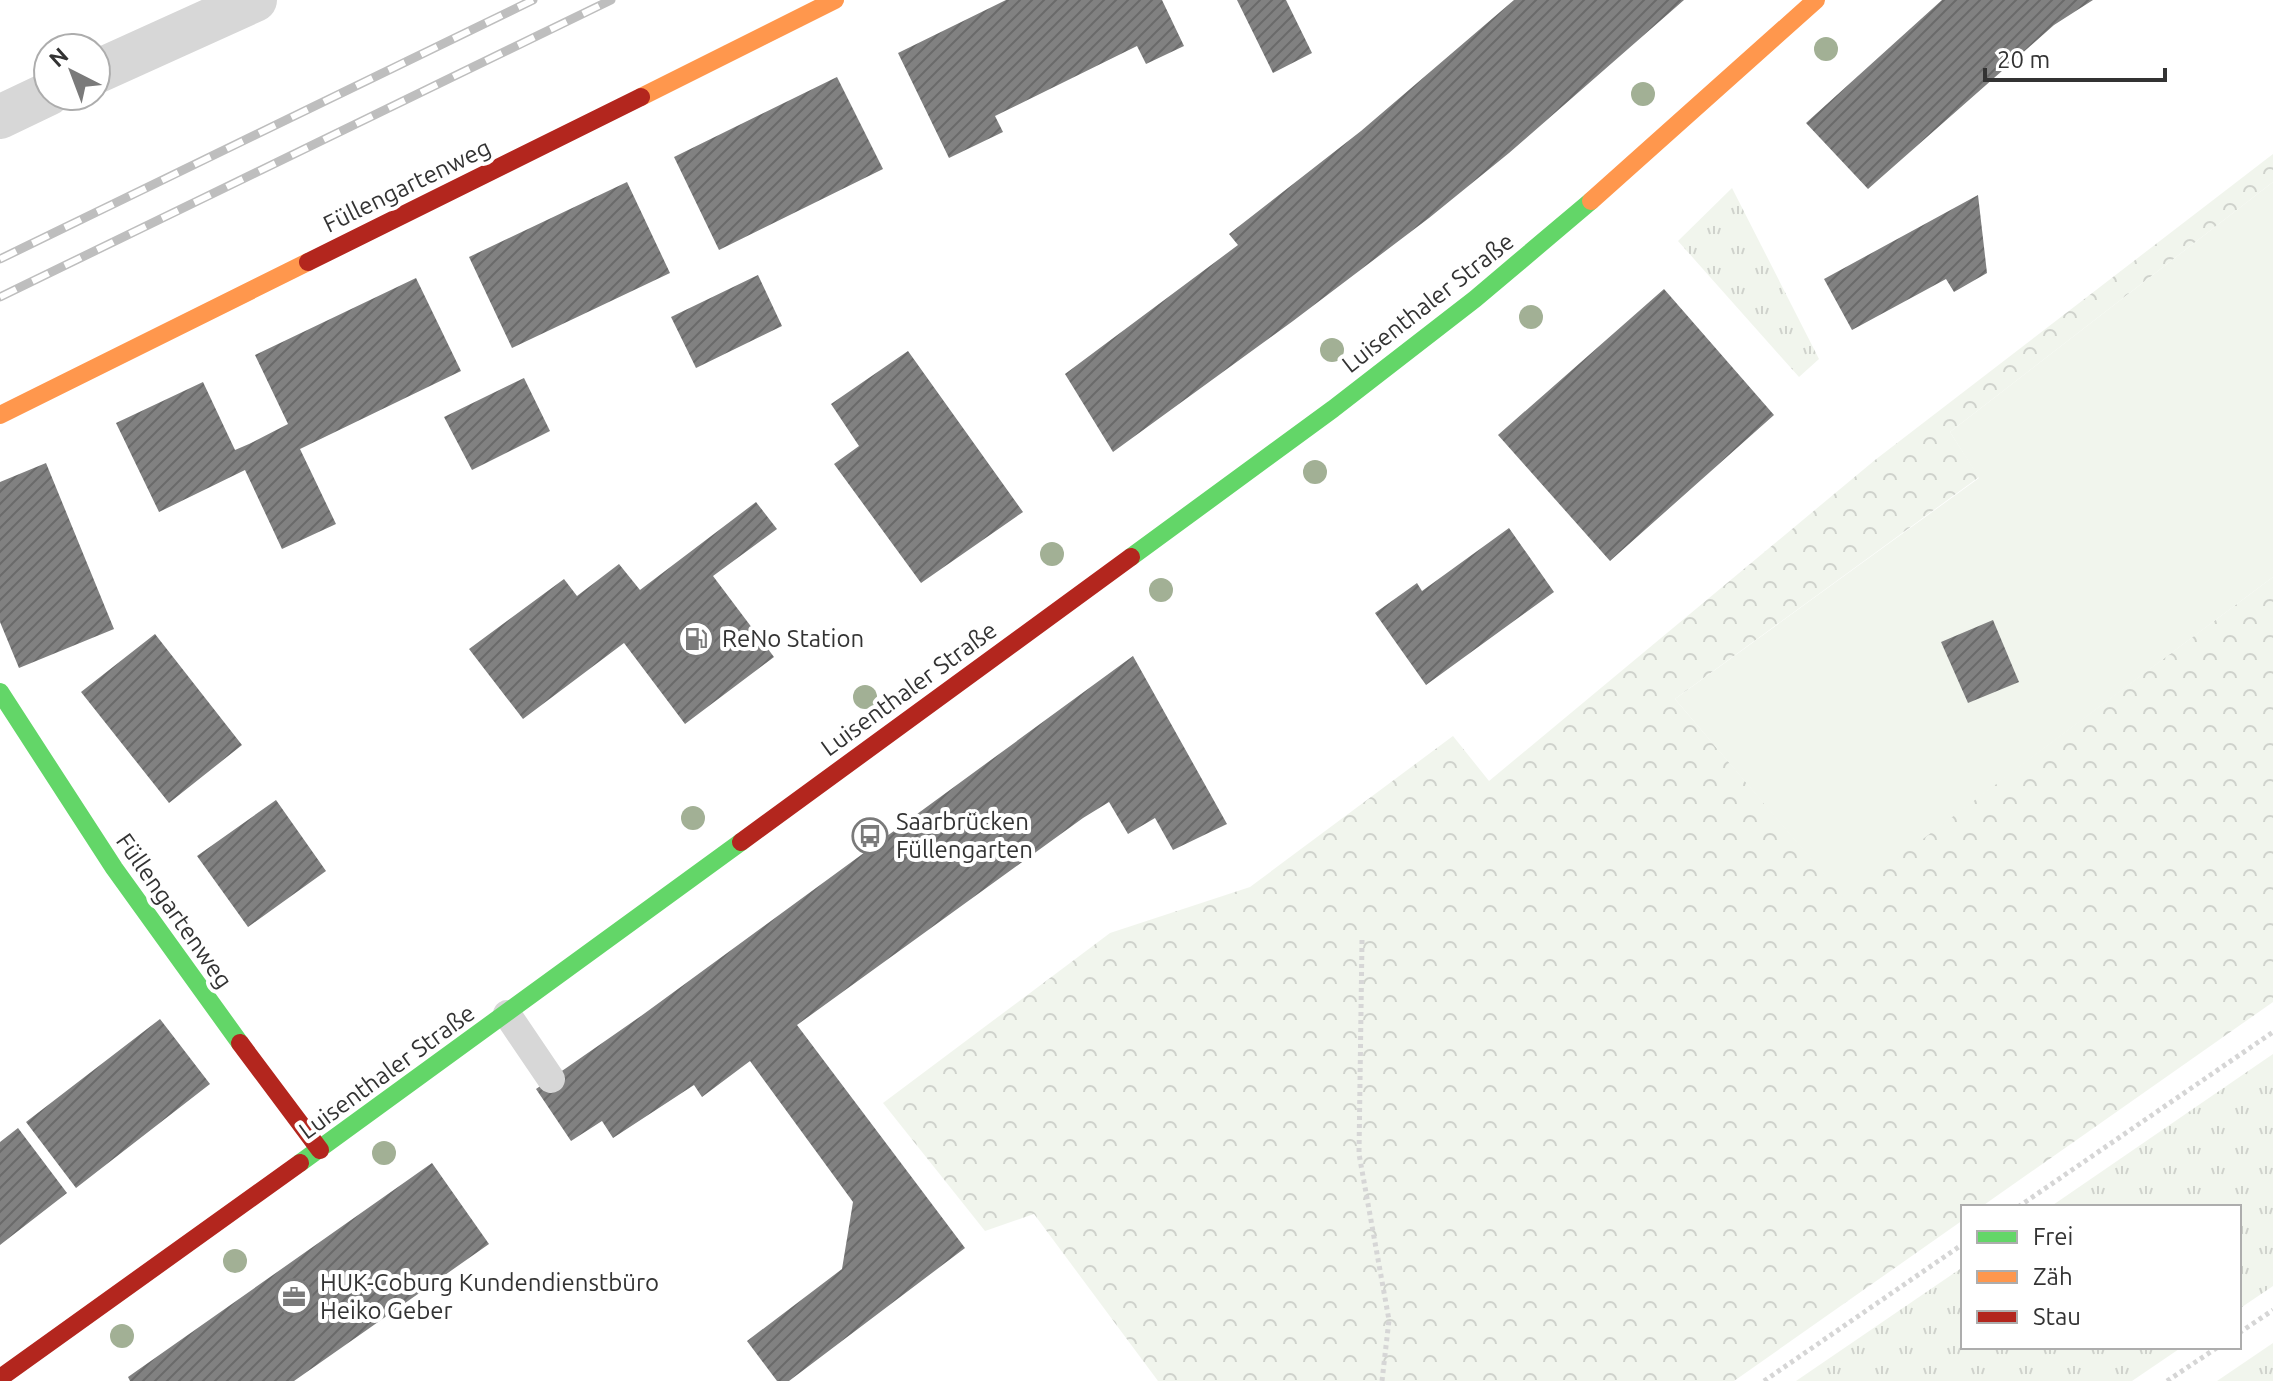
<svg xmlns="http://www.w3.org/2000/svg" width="2273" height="1381" font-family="Ubuntu,sans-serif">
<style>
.grass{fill:url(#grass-tufts)}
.forest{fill:url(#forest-crowns)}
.green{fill:#f1f5ed}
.building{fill:url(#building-hatch)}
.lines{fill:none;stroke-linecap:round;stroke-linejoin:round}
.path{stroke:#d6d6d6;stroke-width:5;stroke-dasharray:4 4;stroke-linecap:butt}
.lane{stroke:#d7d7d7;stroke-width:28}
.street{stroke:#d7d7d7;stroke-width:44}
.fast{stroke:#63d668;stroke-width:18}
.slow{stroke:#ff974d;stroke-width:18}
.jam{stroke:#b3261e;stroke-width:18}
.rail-casing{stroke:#bebebe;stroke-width:9}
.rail{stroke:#fff;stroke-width:6;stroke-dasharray:18;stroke-linecap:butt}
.tree{fill:#a2b095}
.labels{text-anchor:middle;stroke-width:8;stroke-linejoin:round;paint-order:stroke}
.street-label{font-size:24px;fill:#333;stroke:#fff}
.poi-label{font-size:24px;fill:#333;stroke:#fff;text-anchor:start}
</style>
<defs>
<pattern id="grass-tufts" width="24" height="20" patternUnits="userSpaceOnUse" patternTransform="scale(2)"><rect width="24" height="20" fill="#f1f5ed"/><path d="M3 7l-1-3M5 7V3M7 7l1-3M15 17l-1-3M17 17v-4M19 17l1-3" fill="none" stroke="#cfd2cc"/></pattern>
<pattern id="forest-crowns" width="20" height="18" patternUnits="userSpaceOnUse" patternTransform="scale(2)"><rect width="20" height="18" fill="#f1f5ed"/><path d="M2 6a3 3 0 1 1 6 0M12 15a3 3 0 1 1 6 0" fill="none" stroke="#cfd2cc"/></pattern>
<pattern id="building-hatch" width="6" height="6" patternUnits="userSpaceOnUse" patternTransform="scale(2)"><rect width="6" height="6" fill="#818181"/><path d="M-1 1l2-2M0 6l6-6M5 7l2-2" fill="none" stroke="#6a6a6a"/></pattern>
</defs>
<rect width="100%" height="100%" fill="#fff"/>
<path class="grass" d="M1732 188 1819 359 1799 377 1678 241Z
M2273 1054V1286L2239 1309V1207H2050Z
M1963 1267V1347H2182L2132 1381H1796Z
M2273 1343V1381H2217Z"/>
<path class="forest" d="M2273 154V182L1950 432 1979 477 1675 699 1844 897 2273 577V1002L1981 1207H1963V1220L1734 1381H1158L1034 1214 985 1231 883 1103 1110 933 1250 887 1453 736 1489 781 1875 460Z"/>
<path class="green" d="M2273 182V577L1844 898 1675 699 1979 478 1950 432Z"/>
<path class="building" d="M1006 0H1162L1184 46 1146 64 1137 46 995 116 1003 132 949 158 898 53Z
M1237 0H1286L1312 53 1273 73Z
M1514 0H1684L1509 153 1429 218 1293 321 1113 452 1065 374 1238 245 1229 234 1361 131Z
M1942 0H2093L2054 25 1868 189 1806 123Z
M837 77 883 169 719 250 674 157Z
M627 182 670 273 512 348 469 257Z
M1978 195 1987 273 1954 292 1946 279 1852 330 1824 279Z
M758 275 782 326 696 368 671 317Z
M416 278 461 371 300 449 336 524 282 549 245 470 159 512 116 423 203 382 235 450 249 444 288 424 255 355Z
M1664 289 1774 415 1610 561 1498 435Z
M908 351 1023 512 921 583 834 464 859 446 831 404Z
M524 378 550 431 472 470 444 417Z
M46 463 114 629 19 668 0 622V482Z
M756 502 777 529 713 576 774 657 685 724 624 643 523 719 469 649 564 579 577 596 619 564 640 590Z
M1509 528 1554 592 1426 685 1375 613 1417 583 1422 591Z
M1993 620 2019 682 1968 703 1941 642Z
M155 634 242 745 169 803 81 692Z
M1133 656 1227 824 1173 850 1155 818 1128 834 1109 802 1083 818 797 1025 965 1248 789 1381H777L747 1341 842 1269 853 1202 750 1061 702 1097 694 1085 613 1138 602 1121 571 1141 536 1089 641 1016Z
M276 800 326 871 248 927 197 856Z
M160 1019 210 1084 76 1188 26 1122Z
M18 1128 67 1193 0 1245V1142Z
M432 1163 489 1244 371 1327 294 1381H130L128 1377Z"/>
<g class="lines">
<path class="path" d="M1362 940 1359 1154 1389 1320 1382 1381
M2018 1207 2273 1032
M2239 1333 2273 1310
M1764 1381 1963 1244
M2167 1381 2218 1347"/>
<path class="lane" d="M507 1014 551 1079"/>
<path class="street" d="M96 72 255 0
M0 117 48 94"/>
<path class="fast" d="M1131 557 1333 409 1475 299 1591 201
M0 692 114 868 240 1043
M300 1163 741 842"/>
<path class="slow" d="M641 97 835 0
M1591 201 1816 0
M0 415 308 262"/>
<path class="jam" d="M308 262 641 97
M741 842 1131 557
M240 1043 320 1150
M0 1378 300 1163"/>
<defs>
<path id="rail" d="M0 259 533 0
M0 297 611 0"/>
</defs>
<use href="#rail" class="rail-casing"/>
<use href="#rail" class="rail"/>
</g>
<g class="tree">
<circle cx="1826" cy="49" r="12"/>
<circle cx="1643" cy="94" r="12"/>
<circle cx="1531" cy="317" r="12"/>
<circle cx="1332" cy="350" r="12"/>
<circle cx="1315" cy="472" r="12"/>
<circle cx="1052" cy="554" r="12"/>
<circle cx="1161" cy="590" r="12"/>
<circle cx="865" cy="697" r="12"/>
<circle cx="693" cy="818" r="12"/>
<circle cx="384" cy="1153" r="12"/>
<circle cx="235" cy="1261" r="12"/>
<circle cx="122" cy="1336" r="12"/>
</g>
<defs>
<symbol id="fuel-ring" viewBox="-11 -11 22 22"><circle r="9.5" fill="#fff" stroke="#7a7a7a" stroke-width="1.5"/><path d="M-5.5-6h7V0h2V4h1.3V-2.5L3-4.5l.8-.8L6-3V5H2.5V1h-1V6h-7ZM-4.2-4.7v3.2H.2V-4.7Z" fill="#7a7a7a"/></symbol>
<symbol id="bus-ring" viewBox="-11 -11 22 22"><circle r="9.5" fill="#fff" stroke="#7a7a7a" stroke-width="1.5"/><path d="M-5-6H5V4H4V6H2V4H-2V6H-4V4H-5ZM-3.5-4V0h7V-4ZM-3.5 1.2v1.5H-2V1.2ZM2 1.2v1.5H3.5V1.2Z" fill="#7a7a7a"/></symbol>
<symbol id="office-ring" viewBox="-11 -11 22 22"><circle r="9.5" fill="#fff" stroke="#7a7a7a" stroke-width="1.5"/><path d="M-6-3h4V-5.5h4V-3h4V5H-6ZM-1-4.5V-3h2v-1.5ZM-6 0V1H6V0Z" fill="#7a7a7a"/></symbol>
</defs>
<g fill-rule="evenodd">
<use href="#fuel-ring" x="676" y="619" width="40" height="40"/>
<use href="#bus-ring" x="850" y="816" width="40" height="40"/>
<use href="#office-ring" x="274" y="1277" width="40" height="40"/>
</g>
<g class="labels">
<g class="street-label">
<text transform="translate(407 186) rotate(-26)" y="8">Füllengartenweg</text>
<text transform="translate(1428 303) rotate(-38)" y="8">Luisenthaler Straße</text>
<text transform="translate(909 689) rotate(-36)" y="8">Luisenthaler Straße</text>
<text transform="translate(174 911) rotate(55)" y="8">Füllengartenweg</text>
<text transform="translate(387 1072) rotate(-36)" y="8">Luisenthaler Straße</text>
</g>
<g class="poi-label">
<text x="722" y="647">ReNo Station</text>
<text x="896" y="830">Saarbrücken<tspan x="896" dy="28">Füllengarten</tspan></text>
<text x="320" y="1291">HUK-Coburg Kundendienstbüro<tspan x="320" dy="28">Heiko Geber</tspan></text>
</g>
</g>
<rect x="1961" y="1205" width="280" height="144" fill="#ffffff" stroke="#adadad" stroke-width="2"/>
<rect x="1977" y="1231" width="40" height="12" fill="#63d668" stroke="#adadad" stroke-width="2"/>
<text x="2033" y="1245" font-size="24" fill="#333333">Frei</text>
<rect x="1977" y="1271" width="40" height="12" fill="#ff974d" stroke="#adadad" stroke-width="2"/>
<text x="2033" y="1285" font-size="24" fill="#333333">Zäh</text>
<rect x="1977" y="1311" width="40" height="12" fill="#b3261e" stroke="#adadad" stroke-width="2"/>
<text x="2033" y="1325" font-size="24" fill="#333333">Stau</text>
<g transform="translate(72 72) rotate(318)"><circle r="38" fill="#ffffff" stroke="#adadad" stroke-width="2"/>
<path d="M0-6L14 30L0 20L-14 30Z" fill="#7a7a7a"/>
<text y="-12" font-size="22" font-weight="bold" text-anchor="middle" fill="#333333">N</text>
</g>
<path d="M1985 68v12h180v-12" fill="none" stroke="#333333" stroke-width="4"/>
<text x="1997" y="68" font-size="24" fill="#333333" stroke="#ffffff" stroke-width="6" paint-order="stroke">20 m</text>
</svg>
